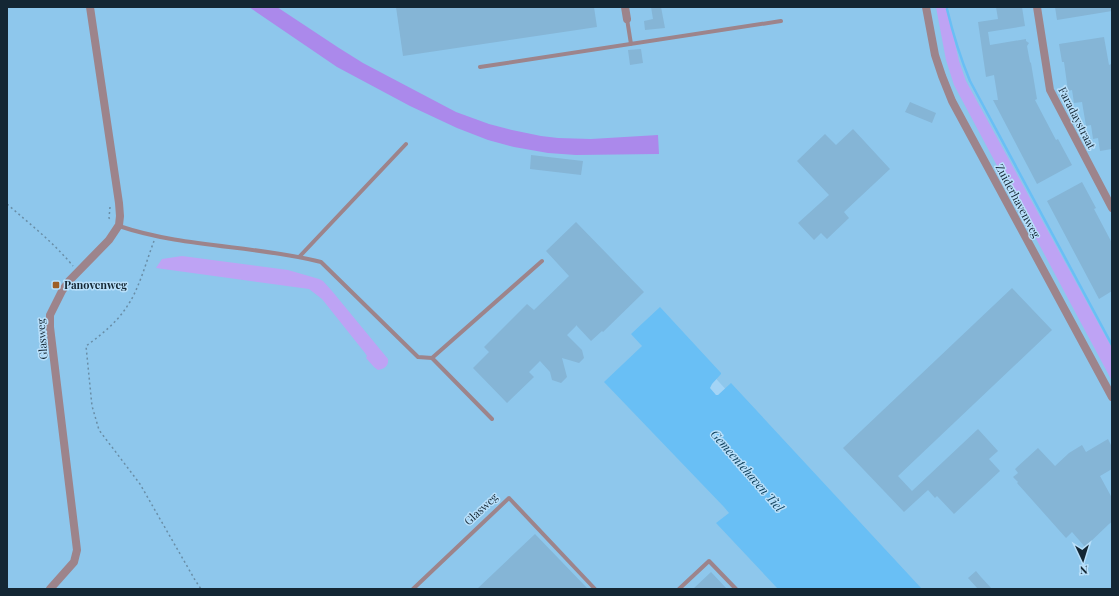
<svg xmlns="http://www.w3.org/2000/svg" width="1119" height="596" font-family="'Playfair Display',serif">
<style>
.built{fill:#8ec7ec}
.green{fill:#bea3f4}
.forest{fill:#ab89eb}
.water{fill:#69bff5}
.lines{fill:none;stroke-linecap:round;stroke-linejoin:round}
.stream{stroke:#69bff5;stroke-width:2.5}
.building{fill:#85b5d6}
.path{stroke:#698ea7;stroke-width:1.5;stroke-dasharray:2 3;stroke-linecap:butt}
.service{stroke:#9d848b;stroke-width:4}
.minor{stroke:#9d848b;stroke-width:8}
.poi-dot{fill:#9e5e26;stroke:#b9e0fb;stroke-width:1.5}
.labels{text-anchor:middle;stroke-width:3;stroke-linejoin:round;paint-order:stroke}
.street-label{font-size:11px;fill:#142734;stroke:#b9e0fb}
.poi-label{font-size:11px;font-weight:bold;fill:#142734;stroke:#b9e0fb;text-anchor:start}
.water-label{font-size:12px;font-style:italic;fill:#083a55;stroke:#b9e0fb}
</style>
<rect width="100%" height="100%" fill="#a3d4f6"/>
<path class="built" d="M7 7H1112V589H910L660 318 741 509 787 589H7Z"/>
<path class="green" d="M936 7H947L959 61 966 81 1112 348V381L954 85 946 60Z
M182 256 288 270 319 279 323 281 332 291 388 359C389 366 384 369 378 370L374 367 366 358 367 356 365 353 322 299 309 289 156 268 162 259Z"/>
<path class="forest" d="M249 7H277L339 48 363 63 456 112 489 124 512 130 541 136 558 138 591 139 658 135 659 154 576 155 548 153 514 147 488 140 457 128 410 106 337 67Z"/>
<path class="water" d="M660 307 721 373V374L712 384 710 388 716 395H718L731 383 922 589H778L716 523 729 513 724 507 604 382 642 346 631 334Z"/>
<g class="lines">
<path class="stream" d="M947 9C953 34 960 57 970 81L1112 345"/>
</g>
<path class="building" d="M396 7H594L597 27 403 56Z
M651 7H661L665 28 645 30 644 21 653 19Z
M996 7H1022L1025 26 988 32 990 45 1026 39V41L1029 43 1027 46 1030 62 1031 63 1037 99 1035 100 1056 140 1058 139 1072 165 1037 184 993 100H998L994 75 986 77 978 22 998 19Z
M1055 7H1112V11L1057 20Z
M1104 37 1109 65 1111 64 1112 72V149L1100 151 1098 138 1093 139 1091 125 1086 126 1082 102 1074 103 1072 90 1068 91 1064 62H1062L1059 44Z
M641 49 643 63 630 65 628 50Z
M910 102 936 113 932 123 905 112Z
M853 129 890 169 844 212 849 218 827 239 821 233 814 240 798 223 829 195 797 161 825 134 836 145Z
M531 155 583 161 581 175 530 169Z
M1082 182 1096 208 1094 209 1112 243V291L1099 299 1047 201Z
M576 222 644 292 603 332 602 331 591 341 576 325V326L567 335 582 350 584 358 579 363 562 358 567 377 561 383 552 380 550 372 540 361 529 372 534 377 507 403 473 368 489 352 484 347 527 304 534 310 569 276 546 251Z
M1012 288 1052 330 898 476 912 491 978 429 998 451 989 459 1000 471 954 514 937 496 935 498 928 490 904 512 843 448Z
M1108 439 1112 447V469L1100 476 1112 498V522L1109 524 1085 547 1072 532 1066 538 1017 483 1018 482 1013 477 1018 473 1015 469 1038 448 1055 466 1069 453 1082 445 1086 452Z
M535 534 588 589H477Z
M976 571 981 577 992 589H978L968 578Z
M711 572 727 589H693Z"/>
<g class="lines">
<path class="path" d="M7 204C31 225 53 242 73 266
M110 207 109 218 111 220
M154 241C146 262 139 290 126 308 116 323 101 335 86 346L92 406 99 430 140 484 195 580 201 589"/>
<path class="service" d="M627 19 631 44
M480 67 781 21
M119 226C184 248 255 245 321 262L418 357 432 358 492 419
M300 256 406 144
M432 358 542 261
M413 589 509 498 595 589
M679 589 709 561 736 589"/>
<path class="minor" d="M625 7 627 19
M926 7 935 55 942 76 952 101 1112 397
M1037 7 1050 90 1112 208
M50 589 74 562 77 550 50 327V315L62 291 69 281 109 240 119 225 120 216 119 203 90 7"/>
</g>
<rect class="poi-dot" x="52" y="281" width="8" height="8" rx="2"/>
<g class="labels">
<g class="street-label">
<text transform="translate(1077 118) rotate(63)" y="4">Faradaystraat</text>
<text transform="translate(1018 201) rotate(62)" y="4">Zuiderhavenweg</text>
<text transform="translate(42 339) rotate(-94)" y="4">Glasweg</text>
<text transform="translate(481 509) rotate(-43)" y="4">Glasweg</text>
</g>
<g class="poi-label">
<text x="64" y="289">Panovenweg</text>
</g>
<g class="water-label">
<text transform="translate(747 471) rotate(49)" y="4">Gemeentehaven Tiel</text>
</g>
</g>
<rect width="1119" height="596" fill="none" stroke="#142734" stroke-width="16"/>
<g transform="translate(1083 560) rotate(176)" stroke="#b9e0fb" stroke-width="3" paint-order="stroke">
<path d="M0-3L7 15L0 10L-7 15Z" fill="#142734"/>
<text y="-6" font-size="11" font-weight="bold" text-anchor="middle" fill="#142734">N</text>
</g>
</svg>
